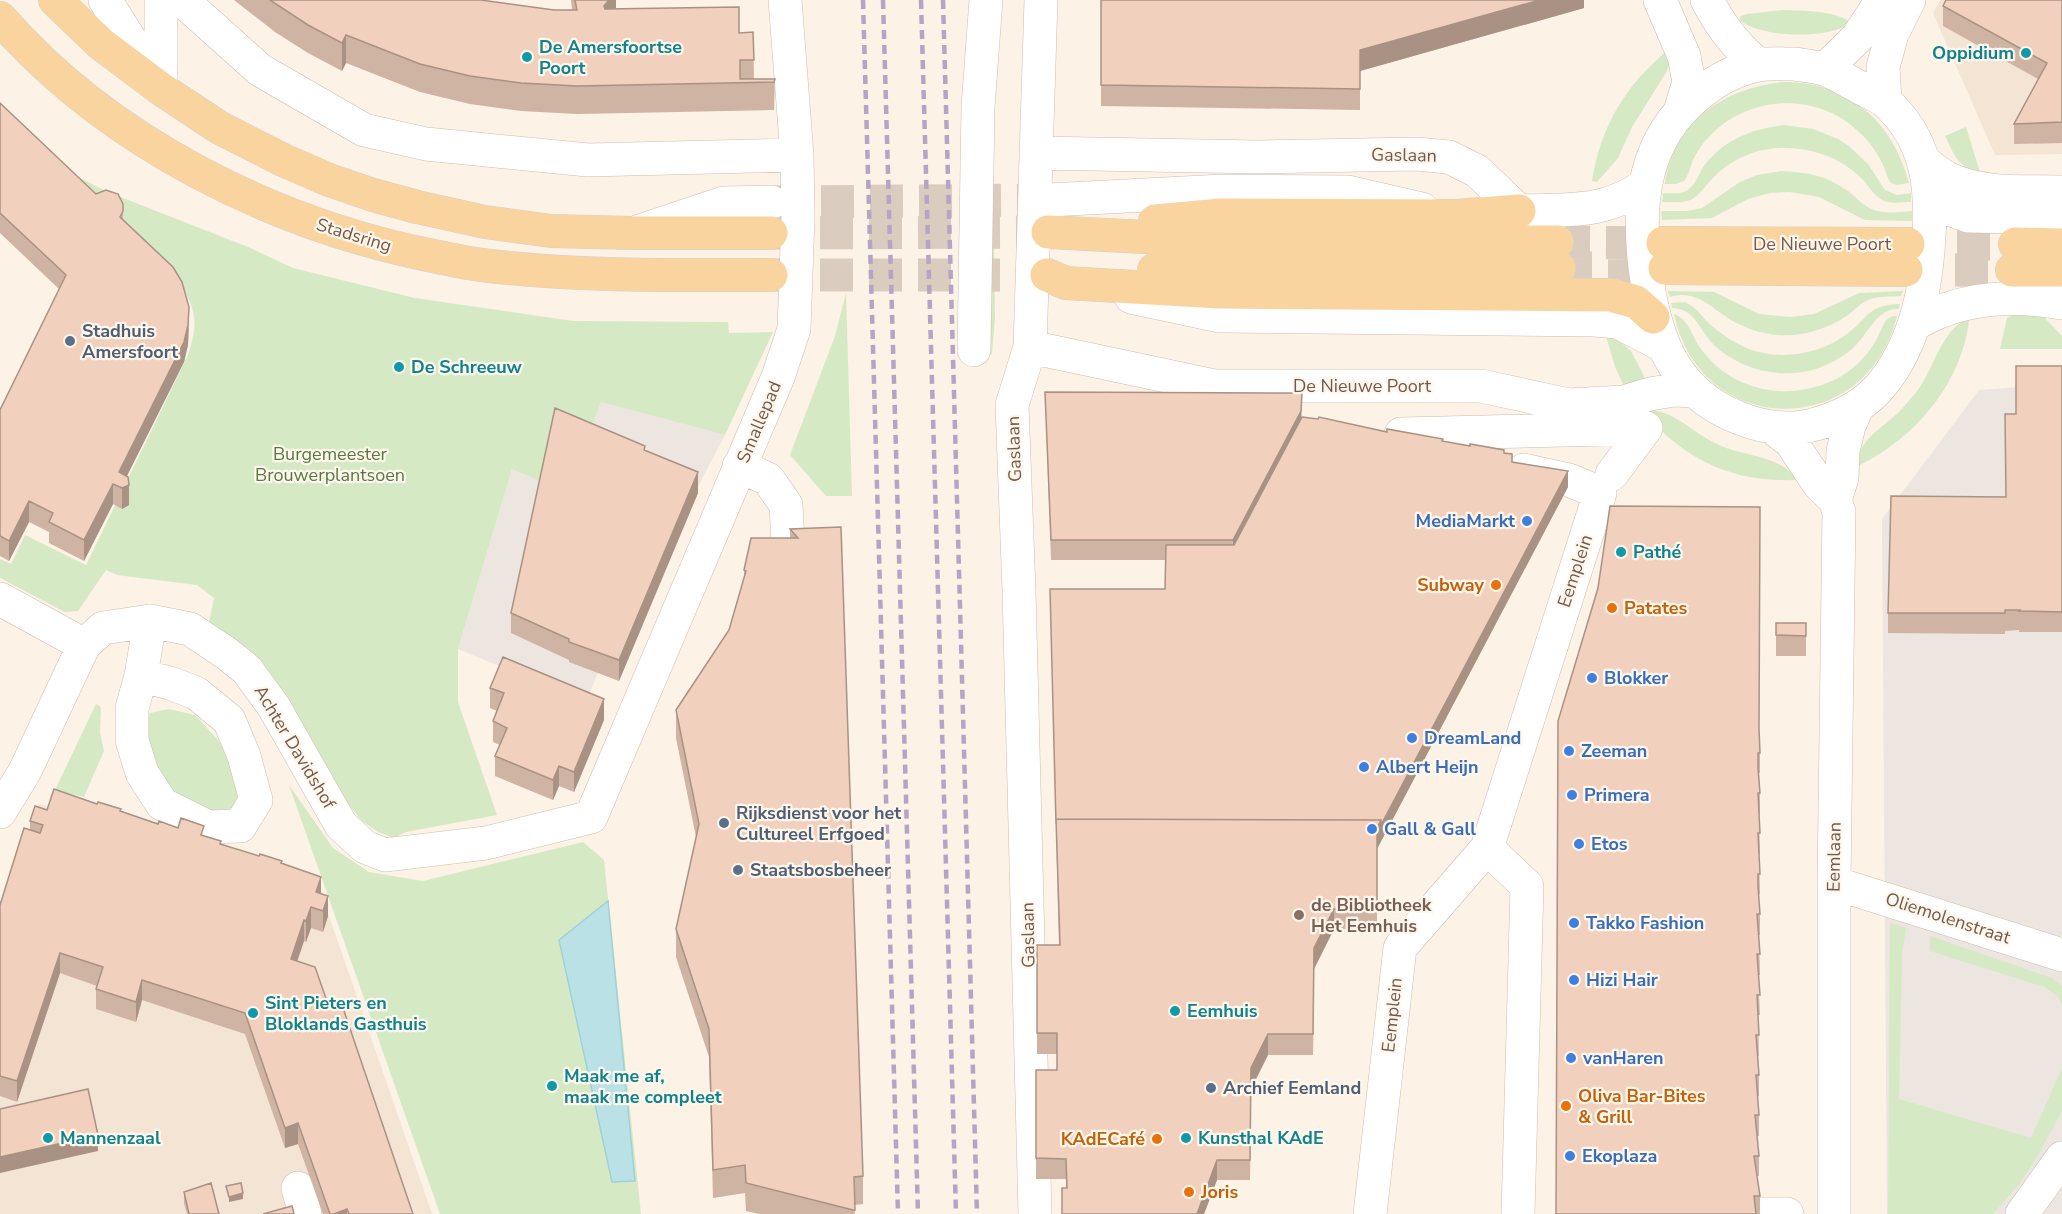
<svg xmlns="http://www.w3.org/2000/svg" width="2062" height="1214" font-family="'Nunito Sans',sans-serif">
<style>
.residential{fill:#f4e4d4}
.industrial{fill:#ece5e0}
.green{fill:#d5eac4}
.water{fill:#bae1e6;stroke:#a0d1d7;stroke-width:1.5}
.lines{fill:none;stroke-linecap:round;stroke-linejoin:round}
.minor-tunnel{stroke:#daccbf;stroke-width:33;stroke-dasharray:33 16;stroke-linecap:butt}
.major-tunnel{stroke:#daccbf;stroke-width:33;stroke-dasharray:33 16;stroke-linecap:butt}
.minor-casing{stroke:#d0bcaf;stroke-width:34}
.major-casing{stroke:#d8d0cd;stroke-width:34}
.minor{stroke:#fff;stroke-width:33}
.major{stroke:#fad49f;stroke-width:33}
.rail{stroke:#b5a4c6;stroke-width:4.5;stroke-dasharray:9 6;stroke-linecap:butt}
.wall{fill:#cfb3a3}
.shaded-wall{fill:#a99284}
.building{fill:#f1d0bd;stroke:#a99284;stroke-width:1.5}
.culture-dot{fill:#0f9aa8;stroke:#fff7ec;stroke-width:2}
.service-dot{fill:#5c6f8a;stroke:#fff7ec;stroke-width:2}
.shop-dot{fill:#3f7fe0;stroke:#fff7ec;stroke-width:2}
.food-dot{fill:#e8710a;stroke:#fff7ec;stroke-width:2}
.education-dot{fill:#8d6e63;stroke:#fff7ec;stroke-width:2}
.labels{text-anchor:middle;stroke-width:4.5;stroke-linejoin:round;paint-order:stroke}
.culture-label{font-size:18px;font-weight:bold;fill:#0d838f;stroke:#fff7ec;text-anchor:start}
.street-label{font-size:18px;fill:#75584b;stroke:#fff7ec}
.service-label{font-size:18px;font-weight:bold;fill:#4e5e75;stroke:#fff7ec;text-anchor:start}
.park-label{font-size:18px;fill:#557b42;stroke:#fff7ec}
.shop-label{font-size:18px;font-weight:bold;fill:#366cbe;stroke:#fff7ec;text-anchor:start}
.food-label{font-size:18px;font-weight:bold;fill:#c56008;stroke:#fff7ec;text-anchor:start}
.education-label{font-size:18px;font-weight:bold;fill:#785e54;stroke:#fff7ec;text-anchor:start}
</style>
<rect width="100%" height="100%" fill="#fcf2e6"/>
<path class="residential" d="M1940 0H2062V154L1995 155 1933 13Z
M39 804 171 834 318 884 432 1214H0V903Z"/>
<path class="industrial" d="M2062 384V1214H1887L1882 519 1979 390Z
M601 402 725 435 695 492 698 493 619 681 598 672 586 702 458 649 512 469Z"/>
<path class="green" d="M1783 10C1804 11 1831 10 1849 21L1848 25C1824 39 1762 38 1739 20L1741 16 1747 14Z
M1667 51 1669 65 1667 71 1632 127 1618 158 1597 182 1592 181C1600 128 1626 84 1667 51Z
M1784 82C1849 82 1893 122 1909 183L1897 185 1891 183C1887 178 1886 172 1884 167 1878 154 1870 142 1860 133 1819 91 1747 94 1708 138 1702 144 1697 152 1693 160 1690 167 1689 175 1684 181L1676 184H1665C1673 122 1725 87 1784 82Z
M1784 125 1813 129 1838 139 1849 146 1868 164 1885 190 1897 195 1911 193V202C1902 202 1892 204 1884 201 1874 196 1869 186 1861 178 1841 158 1815 149 1787 148 1761 147 1734 157 1716 175 1708 182 1702 192 1694 198 1685 204 1672 202 1662 202L1663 193C1671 193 1682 195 1689 189 1696 184 1699 173 1704 166 1724 139 1753 129 1784 125Z
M1966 127 1980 173C1956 165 1956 158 1945 136Z
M993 137 995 318 992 354 976 357Z
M52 164 108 192 248 247 293 268 415 298 573 321 728 322 729 333 773 332 725 435 601 402 586 441 543 482 512 469 458 649V702L497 815 406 832 394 838 378 832 361 820 208 628 214 598 197 585 117 575 106 570 78 611 65 612 0 578V559L11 564 25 535 86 565 188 355C197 327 198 313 182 287Z
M1781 171C1806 172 1828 176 1848 191 1856 197 1864 207 1874 210 1886 214 1899 212 1912 211V221L1865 220 1819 197 1790 192 1770 193 1748 199 1712 218 1662 220 1661 211H1687L1702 208 1740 182 1757 175Z
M1668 291 1714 292 1759 314 1790 317 1814 314 1859 293 1903 291 1901 296C1891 297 1879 296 1870 299 1860 303 1855 310 1848 315 1828 329 1802 337 1778 335 1762 334 1745 328 1731 320 1710 307 1696 289 1670 297Z
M846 293 852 496H826L790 455 835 336Z
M1685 302C1698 308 1702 318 1712 326 1725 337 1739 346 1755 351 1786 360 1822 353 1847 334 1870 317 1867 305 1900 304L1899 309C1877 307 1867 336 1852 349 1837 362 1814 372 1794 373 1765 375 1735 365 1714 345 1699 330 1695 308 1672 308L1671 303Z
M2018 312 2044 317 2062 336V349H2000L2007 318Z
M1674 314C1689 319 1692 337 1701 349 1730 389 1782 401 1827 383 1846 376 1865 360 1875 342 1879 336 1881 328 1885 322 1888 317 1892 316 1897 316 1867 441 1700 439 1674 314Z
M1967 320 1969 321C1961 385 1914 439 1858 466 1857 443 1875 433 1891 419 1901 411 1909 401 1917 391 1933 371 1942 328 1967 320Z
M1610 333 1631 351 1644 376V379L1625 388 1615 367 1606 336Z
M1641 409C1676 409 1690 432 1719 445 1745 457 1781 455 1797 480 1732 483 1682 459 1641 409Z
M96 704 101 707 100 732 104 751 84 797 55 790Z
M169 709 195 715 218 740 236 767 241 791 232 808 209 813 171 793 160 776 143 730 150 713Z
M289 785 333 848 369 872 423 881 583 842 604 860 641 1214H440Z
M1890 923 1906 928 1902 955 1899 1099 2031 1138 2062 1068V1111L2038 1155 2021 1182 1993 1214H1888Z
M1930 936 2052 978 2062 985V1004L2057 996 2044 987 1930 951Z"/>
<path class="water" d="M608 901 635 1181 612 1182 559 940Z"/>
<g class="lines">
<path class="minor-tunnel" d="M772 202 1049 200"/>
<path class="major-tunnel" d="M771 233 1048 232
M1557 242 1663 243
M1908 244H2015
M1559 268H1665
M1906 270H2012
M771 275H1047"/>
<defs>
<path id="minor" d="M105 0 160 87
M182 0 260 70 364 130 426 144 588 160 797 155
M1660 0 1684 56 1689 82 1681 108
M1707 0C1720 25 1737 48 1759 65
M1795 64C1805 66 1817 66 1826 70 1837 74 1848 81 1859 87 1868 92 1879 96 1886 102 1927 139 1932 186 1929 237 1927 272 1922 308 1908 340 1889 385 1864 411 1816 424 1789 432 1764 428 1739 418 1670 391 1654 333 1645 267 1637 201 1644 139 1698 95 1715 81 1736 69 1759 65 1771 63 1784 64 1795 64Z
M1825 69 1857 38 1882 0
M161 89V0
M1885 101 1883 67 1892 34 1909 0
M1037 153 1259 157 1416 154 1449 157 1477 171 1519 211C1567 209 1603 215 1645 185
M1924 161C1931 167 1939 174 1947 178 1982 195 2024 191 2062 192
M1930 198 1946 208 1968 216 2062 218
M1049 200 1223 191 1348 192 1422 209
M640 231 724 203 772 202
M1131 297 1220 316 1594 320 1618 322 1664 346
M1915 324C1960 297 2011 294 2062 303
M1030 347 1214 386H1481L1569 405 1624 402 1650 394 1674 390 1695 391
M974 350 978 107 986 0
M1773 428 1791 442 1819 484 1835 500 1839 512 1834 883V1214
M1428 446 1413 443 1401 434 1646 428
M739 466 768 479 786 505 788 543
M1612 474 1646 428
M1835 500 1842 478 1843 451 1849 426 1857 408
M0 599 84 645
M141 676 170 683 196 693 229 720 244 756 256 800 240 826 208 827 162 804 142 773 132 740V708L141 676 150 621
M0 812 25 771 84 645 103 628 150 621 190 629 226 653 247 670 274 707 341 825 365 847 385 855 486 843 591 817 778 377 794 329 798 218 797 155 785 0
M1487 848 1527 886 1518 1214
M1834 883 2062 955
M298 1188 305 1214
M1035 1214 1019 591 1012 405 1030 347 1041 0
M1370 1214 1400 948 1487 848 1600 493 1569 480 1524 470
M1759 1214H1787
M2022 1214 2062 1158"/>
<path id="major" d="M55 0 101 44 161 89 220 128 283 160 329 180 373 195 417 207 485 222 551 231 633 233H771
M0 18C108 142 273 224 433 256 449 259 465 263 482 265 578 277 674 275 771 275
M1155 221 1221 215 1456 216 1519 211
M1048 232 1221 241 1557 242
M1663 243 1908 244
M2015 244 2062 245
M1665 268 1906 270
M1154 270 1220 267 1559 268
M2012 270H2062
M1047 275 1066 283 1219 292 1611 295 1636 302 1653 317"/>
</defs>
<use href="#minor" class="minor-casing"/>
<use href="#major" class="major-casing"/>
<use href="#minor" class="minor"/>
<use href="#major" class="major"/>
<path class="rail" d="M863 0 898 1214
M883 0 918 1214
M921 0 956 1214
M943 0 977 1214"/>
</g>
<path class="wall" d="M234 0H481L554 10H572L571 0H616V9L739 33 753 32 754 79H775L774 110 577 114 521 111 470 104 420 92 346 63 342 71 308 53 275 32Z
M1101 0H1584V8L1360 71V110L1101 106Z
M2062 0V143L2014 144V124L2038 79 1943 26V6Z
M0 103 96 194 123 204V220L189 328 188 345 184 362 126 477 129 505 122 509 113 504 84 561 49 543V532L29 522 9 561 0 556V410L59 289 0 233Z
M2062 366V632H2019V630L2005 631V634L1888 633V613L2006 497 2016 414Z
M1045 392 1302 417 1504 453 1512 462 1568 487 1377 849V930L1334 929 1314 969 1313 1055H1268L1251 1089 1250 1180H1217L1204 1214H1062V1188H1066V1179H1036V1070H1057V1054H1037V945H1059L1050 589H1165L1166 560H1051Z
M645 450 698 493 619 681 569 662V660L511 633V613Z
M841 527 863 1176V1204L854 1205 855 1214H759L746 1211 745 1193 713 1198 709 1057 676 957V929L696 837 676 738V710L729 630 744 578V570L790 538V529Z
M1776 623H1806V656H1776Z
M490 688 604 720 574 792 559 786 553 800 495 776V756L500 745 493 742V721L497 711 490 708Z
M1759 730 1760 753V773H1759L1760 793V814H1759L1760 854H1759L1760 894H1758L1760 914V935H1759L1760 975H1758L1760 1015H1758L1759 1056H1758L1759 1075V1096H1757L1759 1115V1136H1757L1759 1156V1176H1757L1760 1196V1214H1556Z
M97 804 158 824 178 828 204 836 221 844 282 864 321 893 328 916 323 932 311 928 306 942 304 941 297 961 329 1007 413 1214H323L298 1144 285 1148 245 1034 142 1000 136 1022 96 1009V989L97 986 60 973 17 1102 0 1096V905L30 830V821L47 810Z
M184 1192 219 1214H187L184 1203Z"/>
<path class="shaded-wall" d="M609 0H616V20L604 34V6Z
M1540 0H1584V8L1360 71V110V50Z
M346 35V63L342 71V43Z
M189 307 188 345 184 362 121 488 119 472Z
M1302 393 1301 431 1233 560V540Z
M1568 471V487L1377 849V930V828Z
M698 472V493L619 681V660Z
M113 484V504L84 561V540Z
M129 485V505L122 509V488Z
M29 501V522L9 561V541Z
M604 699V720L574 792V772Z
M559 766V786L553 800V780Z
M321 877V897L316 892Z
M328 896V916L323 932V911Z
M311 907V928L306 942V921Z
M1334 909V929L1314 969 1313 1055 1314 948Z
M304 920V941L291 980V959Z
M60 953V973L17 1102V1081Z
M142 980V1000L136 1022V1002Z
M1268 1034V1055L1251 1089 1250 1180 1251 1068Z
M298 1123V1144L285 1148V1128Z
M98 1135V1151L0 1173V1157Z
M1217 1160V1180L1204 1214H1197Z
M243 1193V1199L229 1202V1197Z
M347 1209V1214H334Z"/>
<path class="building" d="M270 0H481L554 10H577L575 0H609L604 6 605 9 739 7V33L753 32 754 60H740V79H775L774 82 577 86 521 83 470 76 420 64 346 35 342 43 308 25Z
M1101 0H1540L1360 50V89L1101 85Z
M1946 0H2062V122L2014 124 2047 63 1943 6Z
M0 103 96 194 106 190 118 194 123 204V211L120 217 173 267 182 282 189 307 188 325 184 342 119 472 128 477 129 485 122 488 113 484 84 540 49 522 53 513 29 501 9 541 0 536V410L66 275 0 213Z
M2016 366H2062V612L2019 611 2020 610H2005V613H1888L1891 496 2006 497 2005 414H2016Z
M1045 392 1302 393 1301 411 1233 540H1051Z
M555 408 645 446 644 450 698 472 619 660 569 642V639L511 613Z
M1302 417 1318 419 1319 417 1387 432V429L1443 439 1442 441 1470 446V444L1504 450V453L1512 454V462L1568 471 1381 825V820L1056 819V824L1050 589H1165L1166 545H1234Z
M1610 506 1760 507 1759 728 1760 753H1758V768L1760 793H1758L1760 833H1758L1760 874H1758V886L1760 914H1757L1760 954H1757L1760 995H1757L1759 1035H1756L1759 1075H1756L1759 1115H1755L1759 1156H1754L1760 1196H1754L1756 1214H1556L1558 721 1598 588Z
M841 527 863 1176 854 1177 855 1210H853L746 1183 745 1165 713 1170 709 1029 676 929 699 824 676 710 729 630 746 571 744 570 751 538H798L790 529Z
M1776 623H1806V636L1776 635Z
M503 657 604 699 574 772 559 766 553 780 495 756 507 728 493 721 504 693 490 688Z
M54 789 97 804 98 802 121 809 120 811 158 824 159 821 178 828 181 818 204 826 201 835 221 841 220 844 259 856 260 854 282 861 281 863 321 877 316 892 328 896 323 911 311 907 306 921 304 920 291 959 315 967 329 1007 341 1002 413 1214H349L347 1209 334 1214H330L298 1123 285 1128 245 1013 142 980 136 1002 96 989 103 967 60 953 17 1081 0 1076V905L24 828 40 833 43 825 30 821 35 806 47 810Z
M1056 819 1381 820 1377 828V910L1334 909 1314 948 1313 1034H1268L1251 1068 1250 1160H1217L1197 1214H1062V1188H1067L1066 1159 1036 1158V1070H1057V1033H1037V945H1060Z
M88 1089 98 1135 0 1157V1109Z
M211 1183 219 1214H189L184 1192Z
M241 1183 243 1193 229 1197 226 1186Z
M292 1206 294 1214H263Z"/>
<g class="culture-dot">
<circle cx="2026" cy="53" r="6"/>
<circle cx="527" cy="57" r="6"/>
<circle cx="399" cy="367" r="6"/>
<circle cx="1621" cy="552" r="6"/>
<circle cx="1175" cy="1011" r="6"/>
<circle cx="253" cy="1013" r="6"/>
<circle cx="552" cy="1086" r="6"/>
<circle cx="48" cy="1138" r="6"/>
<circle cx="1186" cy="1138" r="6"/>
</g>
<g class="service-dot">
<circle cx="70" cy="341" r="6"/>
<circle cx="724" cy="823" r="6"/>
<circle cx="738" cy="870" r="6"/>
<circle cx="1211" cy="1088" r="6"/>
</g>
<g class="shop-dot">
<circle cx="1527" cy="521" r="6"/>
<circle cx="1592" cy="678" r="6"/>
<circle cx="1412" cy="738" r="6"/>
<circle cx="1569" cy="751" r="6"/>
<circle cx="1364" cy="767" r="6"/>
<circle cx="1572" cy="795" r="6"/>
<circle cx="1372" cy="829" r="6"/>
<circle cx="1579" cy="844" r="6"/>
<circle cx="1574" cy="923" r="6"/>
<circle cx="1574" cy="980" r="6"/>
<circle cx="1571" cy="1058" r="6"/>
<circle cx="1570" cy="1156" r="6"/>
</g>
<g class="food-dot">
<circle cx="1496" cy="585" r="6"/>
<circle cx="1612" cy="608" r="6"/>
<circle cx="1566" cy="1106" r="6"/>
<circle cx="1157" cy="1139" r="6"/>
<circle cx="1189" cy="1192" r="6"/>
</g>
<circle class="education-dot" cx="1299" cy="915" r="6"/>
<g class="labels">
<g class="culture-label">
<text x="539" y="53">De Amersfoortse<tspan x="539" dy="21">Poort</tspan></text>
<text x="2014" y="59" text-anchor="end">Oppidium</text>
<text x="411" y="373">De Schreeuw</text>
<text x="1633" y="558">Pathé</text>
<text x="265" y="1009">Sint Pieters en<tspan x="265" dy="21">Bloklands Gasthuis</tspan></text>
<text x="1187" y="1017">Eemhuis</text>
<text x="564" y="1082">Maak me af,<tspan x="564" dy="21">maak me compleet</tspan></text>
<text x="60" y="1144">Mannenzaal</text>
<text x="1198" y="1144">Kunsthal KAdE</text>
</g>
<g class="street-label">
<text transform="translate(1404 155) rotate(1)" y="6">Gaslaan</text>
<text transform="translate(354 235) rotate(17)" y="6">Stadsring</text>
<text x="1822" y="250">De Nieuwe Poort</text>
<text x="1362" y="392">De Nieuwe Poort</text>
<text transform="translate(759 422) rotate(-67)" y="6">Smallepad</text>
<text transform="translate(1014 449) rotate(-92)" y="6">Gaslaan</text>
<text transform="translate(1575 571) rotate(-72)" y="6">Eemplein</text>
<text transform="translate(295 747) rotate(59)" y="6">Achter Davidshof</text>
<text transform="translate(1834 857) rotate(-89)" y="6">Eemlaan</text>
<text transform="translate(1948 918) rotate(18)" y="6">Oliemolenstraat</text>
<text transform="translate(1028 935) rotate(-91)" y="6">Gaslaan</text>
<text transform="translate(1392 1015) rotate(-84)" y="6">Eemplein</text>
</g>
<g class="service-label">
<text x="82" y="337">Stadhuis<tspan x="82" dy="21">Amersfoort</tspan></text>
<text x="736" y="819">Rijksdienst voor het<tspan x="736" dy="21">Cultureel Erfgoed</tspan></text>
<text x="750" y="876">Staatsbosbeheer</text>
<text x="1223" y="1094">Archief Eemland</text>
</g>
<g class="park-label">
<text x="330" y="460">Burgemeester<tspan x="330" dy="21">Brouwerplantsoen</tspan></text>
</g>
<g class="shop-label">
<text x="1515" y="527" text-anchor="end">MediaMarkt</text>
<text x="1604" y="684">Blokker</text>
<text x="1424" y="744">DreamLand</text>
<text x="1581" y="757">Zeeman</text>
<text x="1376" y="773">Albert Heijn</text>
<text x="1584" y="801">Primera</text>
<text x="1384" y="835">Gall &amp; Gall</text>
<text x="1591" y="850">Etos</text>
<text x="1586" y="929">Takko Fashion</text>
<text x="1586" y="986">Hizi Hair</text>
<text x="1583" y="1064">vanHaren</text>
<text x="1582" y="1162">Ekoplaza</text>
</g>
<g class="food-label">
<text x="1484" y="591" text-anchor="end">Subway</text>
<text x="1624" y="614">Patates</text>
<text x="1578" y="1102">Oliva Bar-Bites<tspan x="1578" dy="21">&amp; Grill</tspan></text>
<text x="1145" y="1145" text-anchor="end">KAdECafé</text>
<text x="1201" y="1198">Joris</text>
</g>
<g class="education-label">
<text x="1311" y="911">de Bibliotheek<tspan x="1311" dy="21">Het Eemhuis</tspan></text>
</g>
</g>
</svg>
